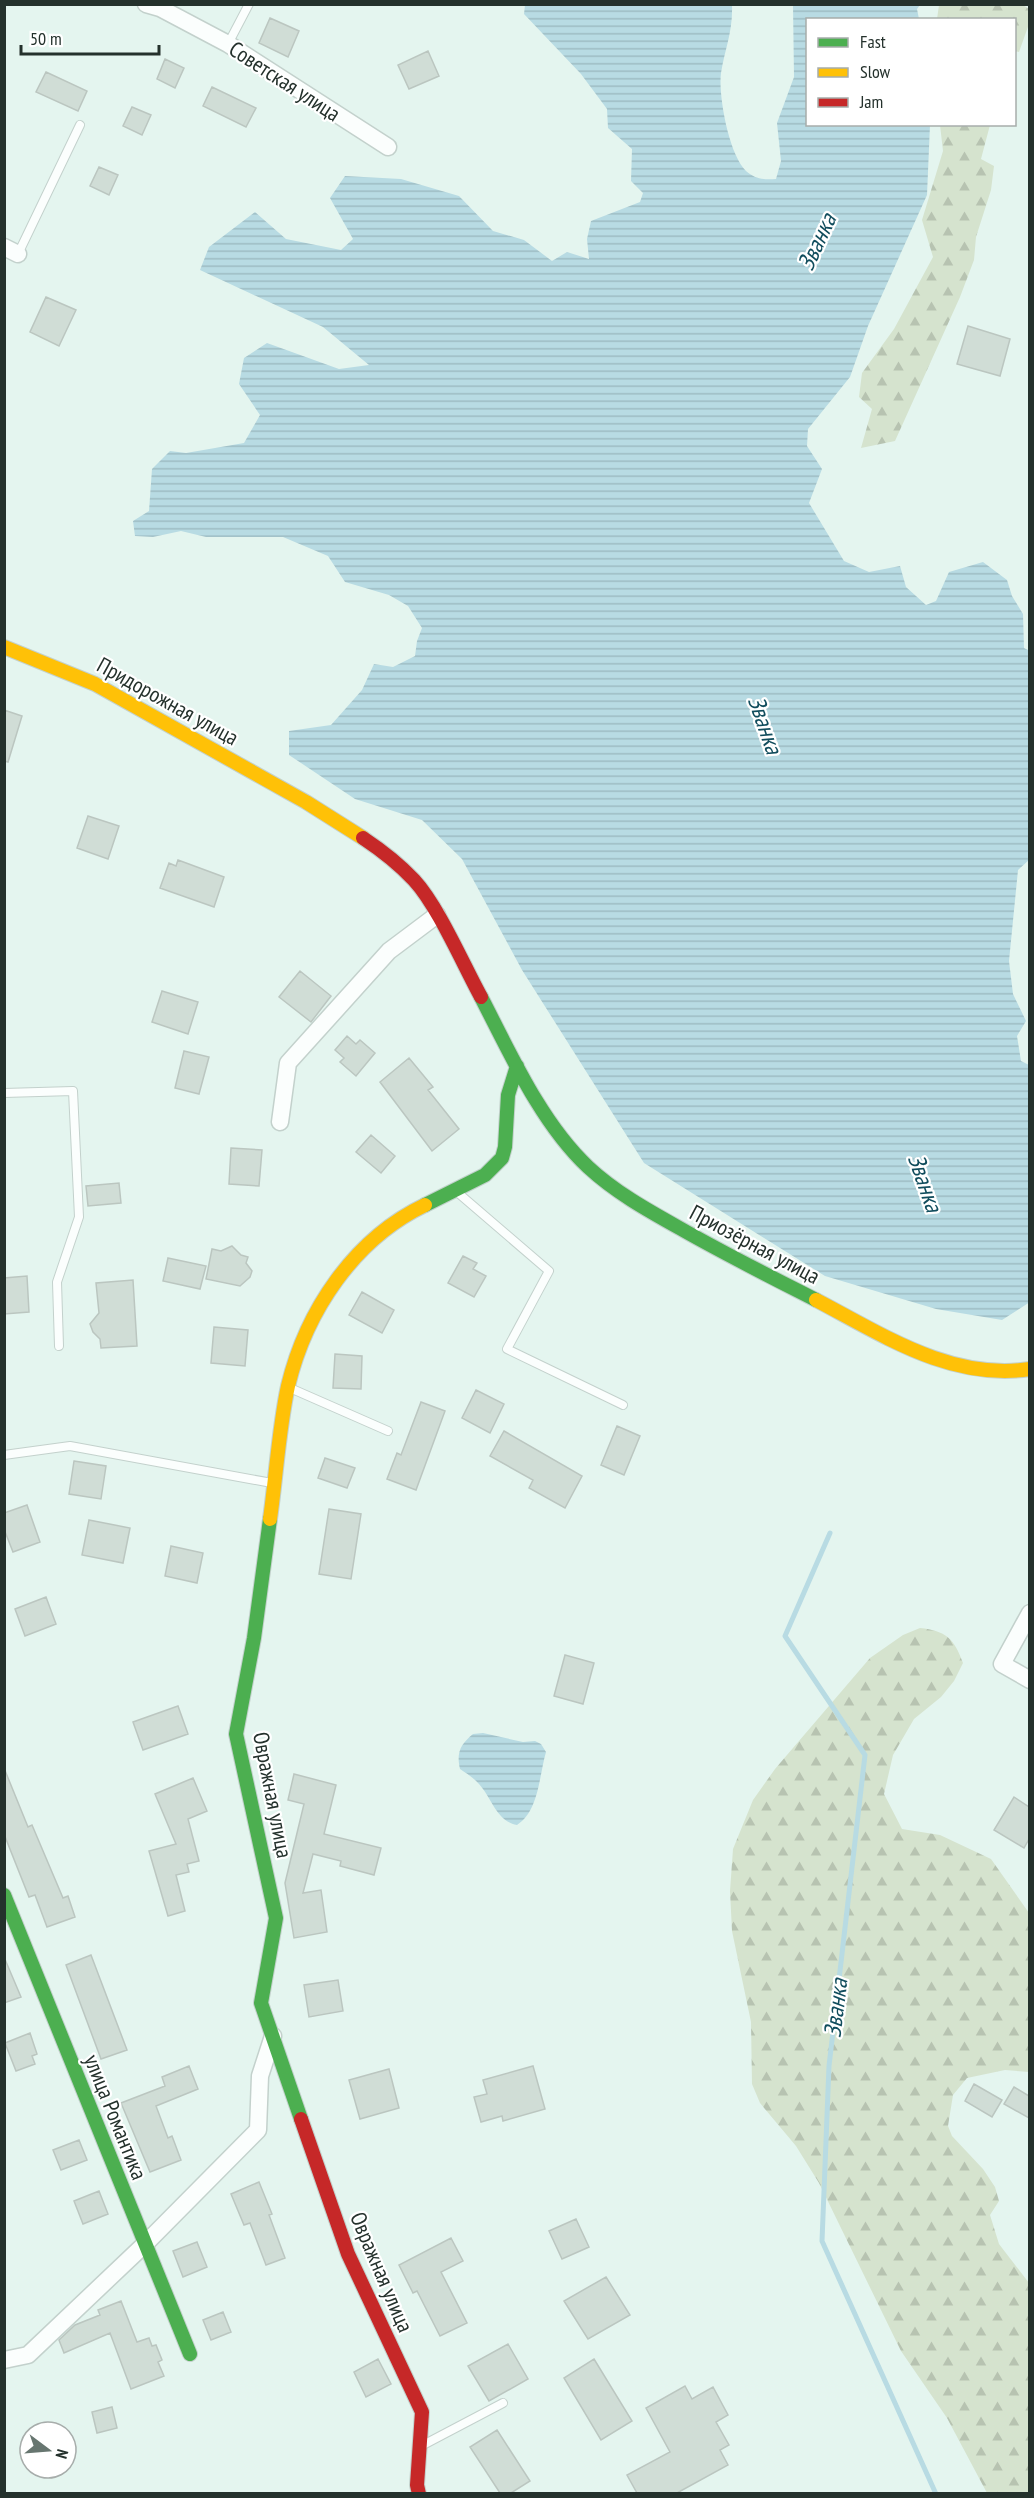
<svg xmlns="http://www.w3.org/2000/svg" width="1034" height="2498" font-family="'PT Sans Narrow',sans-serif">
<style>
.forest{fill:url(#forest-firs)}
.water{fill:url(#water-rules)}
.lines{fill:none;stroke-linecap:round;stroke-linejoin:round}
.stream{stroke:#b8dbe3;stroke-width:5}
.building{fill:#d0ddd6;stroke:#bbc6c0;stroke-width:1.5}
.lane-casing{stroke:#c3d1cc;stroke-width:10}
.street-casing{stroke:#c3d1cc;stroke-width:19}
.fast-casing{stroke:#c3d1cc;stroke-width:16}
.slow-casing{stroke:#c3d1cc;stroke-width:16}
.jam-casing{stroke:#c3d1cc;stroke-width:16}
.lane{stroke:#fbfefd;stroke-width:8}
.street{stroke:#fbfefd;stroke-width:16}
.fast{stroke:#4caf50;stroke-width:14}
.slow{stroke:#ffc107;stroke-width:14}
.jam{stroke:#c62828;stroke-width:14}
.labels{text-anchor:middle;stroke-width:4.5;stroke-linejoin:round;paint-order:stroke}
.street-label{font-size:22px;fill:#24312c;stroke:#fff}
.water-label{font-size:24px;font-style:italic;fill:#114d5d;stroke:#fff}
</style>
<defs>
<pattern id="forest-firs" width="22" height="20" patternUnits="userSpaceOnUse" patternTransform="scale(1.5)"><rect width="22" height="20" fill="#d5e3ce"/><path d="M5 1l3.5 6h-7zM16 11l3.5 6h-7z" fill="#b7c3b1"/></pattern>
<pattern id="water-rules" width="6" height="5" patternUnits="userSpaceOnUse" patternTransform="scale(1.5)"><rect width="6" height="5" fill="#b8dbe3"/><path d="M0 2.5h6" fill="none" stroke="#9ebcc3"/></pattern>
</defs>
<rect width="100%" height="100%" fill="#e4f5ef"/>
<path class="forest" d="M939 5H1023L1029 9V24L1019 52 1015 51 1014 20 937 19Z
M940 125H990L981 159 994 166 991 190 976 237 974 260 960 297 895 441 861 448 872 409 859 397 862 373 894 329 933 257 922 220 943 151Z
M920 1628C946 1631 954 1638 963 1663L954 1681 941 1697 914 1719 893 1755 884 1794 902 1829 940 1835 991 1859 1029 1913V2072L1005 2070 967 2078 953 2095 948 2126 952 2136 983 2169 995 2187 999 2201 990 2215 999 2244 1029 2283V2493H987L947 2418 901 2351 819 2183 796 2146 760 2103 752 2084 751 2022 732 1931 730 1891 733 1849 753 1800 775 1769 870 1658 903 1635Z"/>
<path class="water" d="M525 5H732C733 32 725 48 721 73 718 95 729 155 746 171 755 179 764 180 776 179L781 161 777 123 794 77 793 5H920L917 9 919 19 808 20V124L930 125 927 195 868 326 850 377 808 429 807 446 822 469 809 503 844 561 869 572 900 566 906 587 926 605 936 601 949 572 983 562 1007 580 1012 596 1023 614 1024 648 1030 651V859L1018 870 1009 961 1013 994 1026 1021 1017 1036 1021 1061 1029 1065 1030 1302 1002 1320 936 1309 825 1276 644 1163 522 970 462 859 422 820 355 799 289 755V731L331 725 362 690 374 664 393 667 415 656 417 641 422 628 408 606 389 595 345 582 328 556 283 537H206L181 531 153 537 135 536 133 521 149 511 152 469 170 451 186 453 244 443 260 415 239 384 244 358 267 343 339 369 369 365 323 327 200 270 209 247 255 212 286 239 341 250 353 239 330 198 345 176 401 179 459 196 493 231 524 240 552 261 567 252 589 259 587 239 591 221 640 202 643 193 631 181 632 149 608 128 607 109 581 74 524 14Z
M483 1733 523 1742 535 1741 541 1744 546 1752C539 1776 539 1811 517 1825 496 1821 492 1798 479 1784 474 1778 466 1773 460 1769 456 1752 461 1744 473 1734Z"/>
<g class="lines">
<path class="stream" d="M830 1533 785 1636 865 1755 829 2066 822 2241 936 2494"/>
</g>
<path class="building" d="M270 18 299 31 288 57 259 43Z
M428 51 439 76 409 89 398 65Z
M165 59 184 68 175 88 157 79Z
M46 72 87 91 78 111 36 92Z
M212 87 256 108 246 127 203 106Z
M132 107 151 115 142 135 123 126Z
M99 167 118 175 109 195 90 186Z
M46 297 76 310 59 346 30 332Z
M968 326 1010 339 1000 376 957 364Z
M4 710 22 716 8 762 4 761Z
M88 816 119 826 108 859 77 848Z
M178 860 224 877 214 907 160 888 169 863 176 866Z
M300 971 331 996 311 1022 279 997Z
M162 991 198 1002 188 1034 152 1022Z
M347 1036 356 1044 360 1040 375 1053 356 1076 340 1062 344 1058 335 1050Z
M184 1051 209 1057 199 1094 175 1088Z
M409 1058 433 1087 428 1090 459 1129 432 1151 380 1082Z
M371 1135 395 1156 381 1173 356 1152Z
M231 1148 262 1150 259 1186 229 1184Z
M119 1183 121 1203 88 1206 86 1186Z
M232 1246 241 1255 248 1257 246 1263 252 1271 250 1277 240 1286 206 1279 212 1249 221 1251Z
M463 1256 477 1263 473 1269 486 1276 474 1297 448 1283Z
M168 1258 206 1266 200 1289 163 1281Z
M27 1276 29 1312 4 1314V1278Z
M133 1280 137 1346 101 1348 100 1339 93 1332 90 1324 99 1313 96 1283Z
M362 1292 394 1310 382 1333 349 1315Z
M214 1327 248 1330 245 1366 211 1363Z
M335 1354 362 1356 361 1389 333 1388Z
M476 1390 504 1404 490 1433 462 1418Z
M421 1402 445 1411 416 1490 387 1479 397 1453 401 1455Z
M617 1426 640 1436 624 1475 601 1465Z
M504 1431 582 1476 565 1508 529 1488 533 1480 490 1456Z
M325 1458 355 1468 347 1488 318 1478Z
M74 1461 106 1466 101 1499 69 1494Z
M27 1505 40 1542 13 1552 4 1529V1513Z
M329 1509 361 1514 351 1579 319 1574Z
M89 1520 130 1528 123 1563 82 1555Z
M171 1546 203 1553 197 1583 165 1576Z
M46 1597 56 1624 25 1636 15 1609Z
M565 1655 594 1663 583 1704 554 1696Z
M178 1706 188 1734 143 1750 133 1722Z
M4 1768 28 1827 32 1825 63 1898 68 1896 75 1917 47 1927 35 1895 29 1897 4 1834Z
M294 1774 336 1785 324 1834 381 1848 374 1875 340 1866 341 1861 313 1854 303 1893 321 1890 327 1932 294 1938 285 1883 304 1804 288 1800Z
M193 1778 207 1811 188 1819 199 1861 187 1864 189 1872 176 1875 185 1911 168 1916 149 1851 176 1844 155 1794Z
M1014 1797 1029 1807V1839L1024 1848 994 1830Z
M91 1955 127 2050 101 2059 66 1965Z
M4 1957 21 1997 4 2003Z
M338 1980 343 2011 309 2017 304 1985Z
M30 2033 37 2054 32 2056 35 2064 16 2071 5 2043Z
M189 2066 198 2089 156 2106 168 2138 172 2136 181 2160 150 2172 121 2103 165 2086 162 2077Z
M533 2066 545 2109 503 2121 502 2116 481 2122 474 2097 487 2094 483 2080Z
M389 2069 399 2108 360 2119 349 2080Z
M974 2084 1002 2100 992 2117 965 2101Z
M1014 2087 1029 2096V2118L1004 2104Z
M79 2140 87 2160 61 2170 53 2150Z
M259 2182 272 2214 269 2215 285 2258 266 2265 250 2223 244 2225 231 2194Z
M99 2191 108 2214 83 2224 74 2201Z
M576 2219 589 2247 562 2259 549 2231Z
M451 2238 463 2261 441 2272 467 2323 440 2336 417 2291 413 2293 399 2265Z
M197 2242 207 2267 183 2277 173 2251Z
M606 2277 630 2315 588 2339 564 2301Z
M121 2301 137 2342 149 2338 152 2346 156 2345 162 2360 158 2362 164 2376 131 2389 110 2333 64 2353 59 2340 75 2325 100 2315 98 2310Z
M223 2312 231 2332 211 2340 203 2320Z
M508 2344 528 2379 489 2401 468 2366Z
M378 2359 391 2384 366 2397 354 2372Z
M594 2359 632 2421 601 2440 564 2378Z
M685 2386 692 2399 713 2387 728 2415 716 2422 729 2445 720 2450 728 2465 677 2493H637L627 2475 670 2452 646 2408Z
M112 2407 117 2428 97 2433 92 2412Z
M497 2430 530 2481 511 2493H500L470 2447Z"/>
<g class="lines">
<defs>
<path id="lane" d="M228 44 249 4
M18 254 80 125
M4 1093 73 1091 79 1217 57 1282 59 1346
M457 1192 549 1271 507 1349 623 1405
M290 1388 388 1431
M4 1455 70 1446 272 1483
M425 2444 503 2403"/>
<path id="street" d="M146 4 160 8 228 44 388 147
M4 247 18 254
M280 1122 288 1063 389 951 437 915
M1030 1613 1002 1664 1030 1680
M4 2360 28 2355 145 2244 258 2130 260 2076 273 2036"/>
<path id="fast" d="M481 997C510 1053 541 1123 588 1167 616 1193 649 1211 683 1230 727 1255 771 1277 816 1300
M425 1205 485 1175 502 1158 505 1147 508 1095 517 1066
M270 1519 254 1638 236 1734 276 1918 261 2003 301 2119
M4 1895 190 2354"/>
<path id="slow" d="M4 647 95 684 306 802 363 838
M816 1300C883 1335 951 1381 1030 1369
M270 1519C276 1477 279 1427 288 1386 306 1311 354 1239 425 1205"/>
<path id="jam" d="M363 838C381 850 399 864 414 880 438 906 463 964 481 997
M301 2119 348 2254 422 2412 417 2485 419 2494"/>
</defs>
<use href="#lane" class="lane-casing"/>
<use href="#street" class="street-casing"/>
<use href="#fast" class="fast-casing"/>
<use href="#slow" class="slow-casing"/>
<use href="#jam" class="jam-casing"/>
<use href="#lane" class="lane"/>
<use href="#street" class="street"/>
<use href="#fast" class="fast"/>
<use href="#slow" class="slow"/>
<use href="#jam" class="jam"/>
</g>
<g class="labels">
<g class="street-label">
<text transform="translate(285 81) rotate(33)" y="8">Советская улица</text>
<text transform="translate(168 701) rotate(29)" y="8">Придорожная улица</text>
<text transform="translate(755 1244) rotate(28)" y="8">Приозёрная улица</text>
<text transform="translate(273 1795) rotate(79)" y="8">Овражная улица</text>
<text transform="translate(116 2117) rotate(68)" y="8">улица Романтика</text>
<text transform="translate(382 2272) rotate(67)" y="8">Овражная улица</text>
</g>
<g class="water-label">
<text transform="translate(817 242) rotate(-65)" y="8">Званка</text>
<text transform="translate(765 725) rotate(71)" y="8">Званка</text>
<text transform="translate(925 1183) rotate(71)" y="8">Званка</text>
<text transform="translate(836 2008) rotate(-83)" y="8">Званка</text>
</g>
</g>
<rect width="1034" height="2498" fill="none" stroke="#24312c" stroke-width="12"/>
<rect x="806" y="18" width="210" height="108" fill="#ffffff" stroke="#a7adab" stroke-width="1.5"/>
<rect x="818" y="38" width="30" height="9" fill="#4caf50" stroke="#a7adab" stroke-width="1.5"/>
<text x="860" y="48" font-size="18" fill="#24312c">Fast</text>
<rect x="818" y="68" width="30" height="9" fill="#ffc107" stroke="#a7adab" stroke-width="1.5"/>
<text x="860" y="78" font-size="18" fill="#24312c">Slow</text>
<rect x="818" y="98" width="30" height="9" fill="#c62828" stroke="#a7adab" stroke-width="1.5"/>
<text x="860" y="108" font-size="18" fill="#24312c">Jam</text>
<g transform="translate(48 2450) rotate(106)"><circle r="28" fill="#ffffff" stroke="#a7adab" stroke-width="1.5"/>
<path d="M0-4.5L10 22L0 15L-10 22Z" fill="#677670"/>
<text y="-9" font-size="16" font-weight="bold" text-anchor="middle" fill="#24312c">N</text>
</g>
<path d="M21 45v9h138v-9" fill="none" stroke="#24312c" stroke-width="3"/>
<text x="30" y="45" font-size="18" fill="#24312c" stroke="#ffffff" stroke-width="4.5" paint-order="stroke">50 m</text>
</svg>
